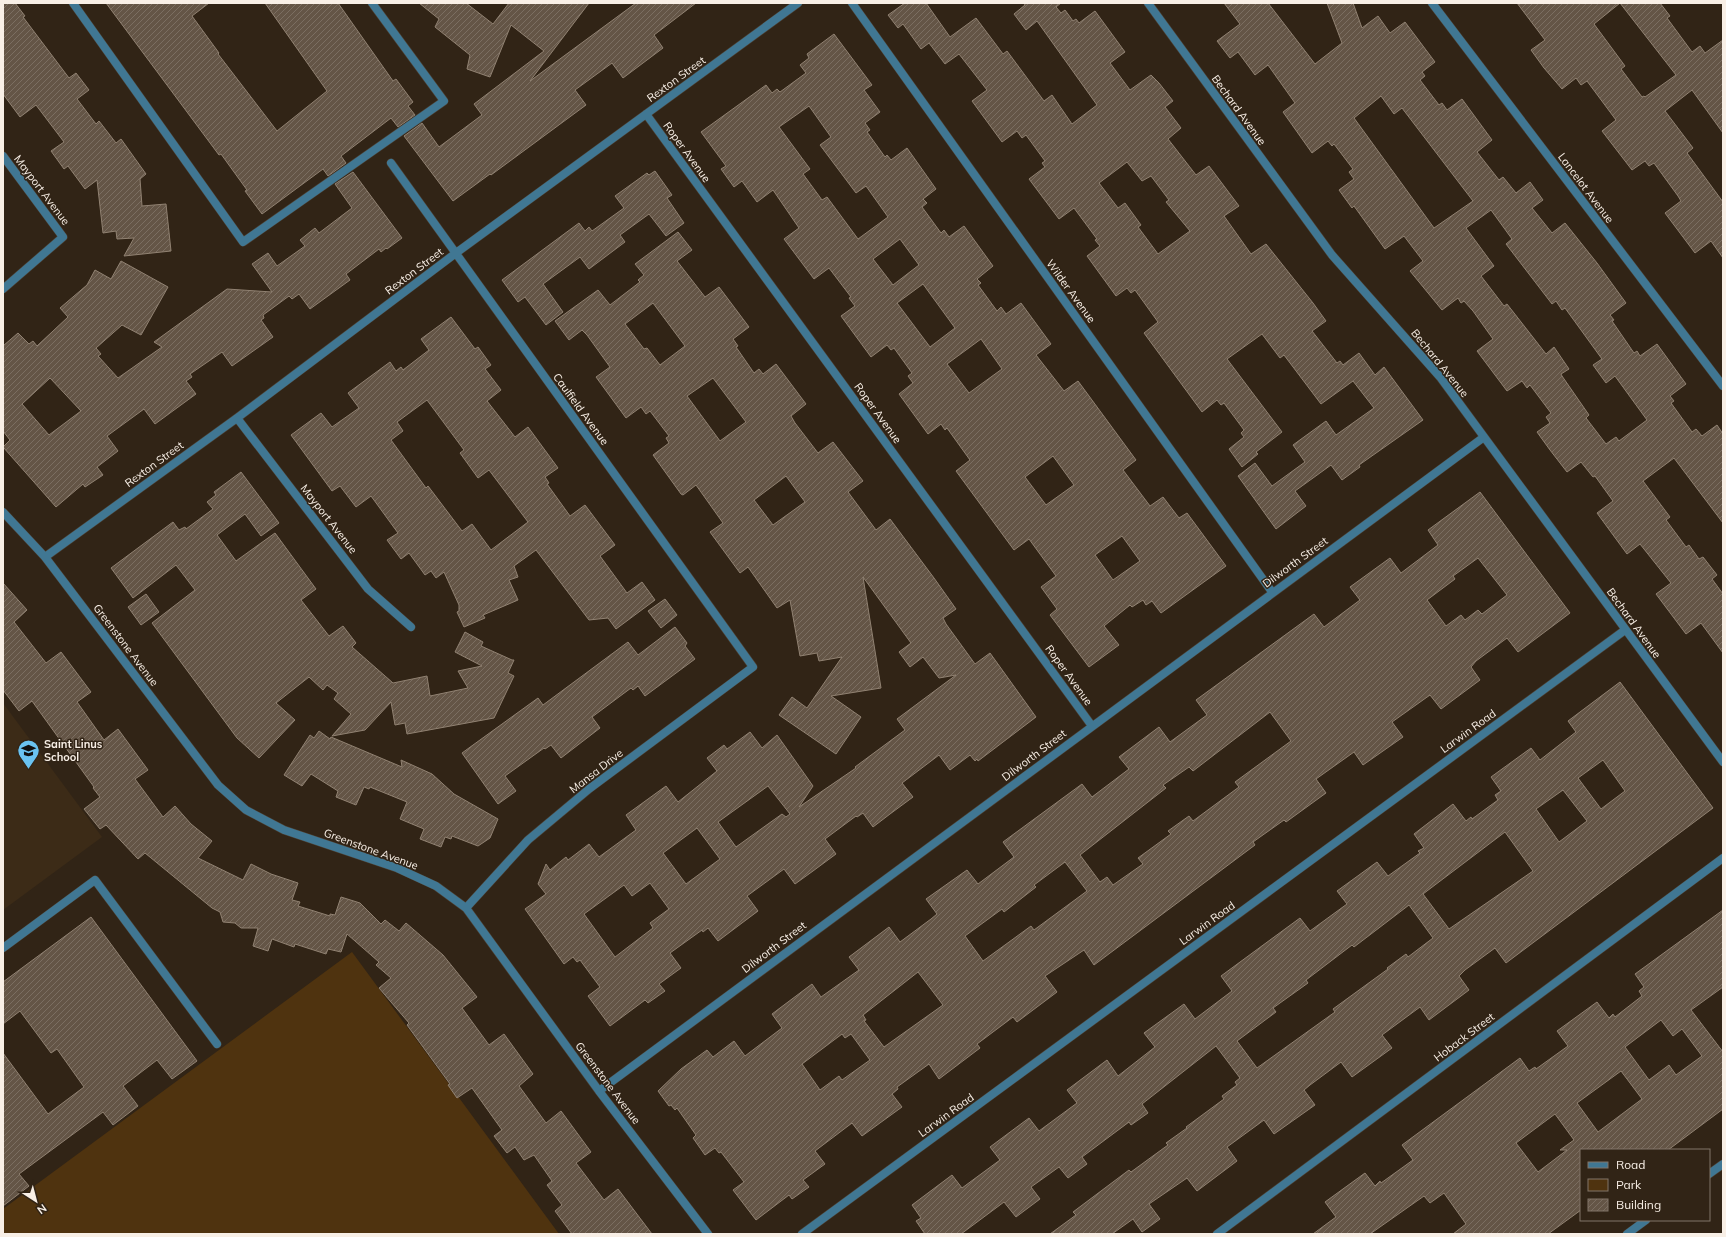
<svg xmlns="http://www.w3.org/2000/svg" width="1726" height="1237" font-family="Mulish,sans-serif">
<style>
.built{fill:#3c2b17}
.green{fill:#4f330f}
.building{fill:url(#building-hatch);stroke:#918272;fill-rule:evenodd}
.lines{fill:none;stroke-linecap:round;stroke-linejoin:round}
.service-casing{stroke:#4d4033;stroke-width:9}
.minor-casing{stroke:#4d4033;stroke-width:9}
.service{stroke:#407793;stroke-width:8}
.minor{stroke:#407793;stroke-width:8}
.labels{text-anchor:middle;stroke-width:3;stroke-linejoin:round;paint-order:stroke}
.street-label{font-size:11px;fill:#f8efe6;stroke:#312416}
.poi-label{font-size:11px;font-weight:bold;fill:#f8efe6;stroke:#312416;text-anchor:start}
</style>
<defs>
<pattern id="building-hatch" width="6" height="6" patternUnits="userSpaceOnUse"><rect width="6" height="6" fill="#645546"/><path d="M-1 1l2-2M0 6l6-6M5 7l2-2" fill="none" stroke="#7b6e61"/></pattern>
</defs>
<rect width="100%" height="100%" fill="#312416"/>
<path class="built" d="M3 703 102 837 3 910Z"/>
<path class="green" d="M352 952 559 1234H3V1209Z"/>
<path class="building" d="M3 3H15L25 16 23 17 69 78 76 73 89 90 77 99 96 124 99 121 116 143 121 139 146 174 140 179 142 206 166 204 171 251 124 256 134 238 117 239 116 231 103 233 97 180 85 189 68 166 64 169 51 151 64 142 36 105 20 117 3 94Z
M106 3H209L192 16 219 53 218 54 277 131 327 91 265 3H338L393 81 396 79 413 102 408 106 415 115 398 127 391 118 341 156 346 163 328 176 323 169 262 214 245 191 247 190 221 154 219 155Z
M419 3H466L493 24 509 3H589L530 81 636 3H696L654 35 663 48 623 78 612 63 575 90 586 105 491 175 490 174 453 201 404 136 422 123 439 147 482 115 474 104 544 51 511 25 490 77 467 69 470 55 435 27 439 19Z
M905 3H926L950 37 976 18 1003 54 1007 51 1044 101 1052 95 1072 124 1097 105 1037 21 1026 30 1014 14 1025 5 1024 3H1061L1056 7 1061 13 1065 10 1073 21 1076 19 1079 23 1095 11 1125 52 1110 63 1130 90 1151 75 1159 83 1173 101 1165 107 1181 128 1168 139 1196 175 1209 166 1239 206 1224 216 1251 254 1266 244 1313 303 1326 321 1312 331 1337 363 1340 361 1343 365 1359 353 1375 375 1384 367 1423 420 1359 465 1360 467 1342 480 1331 465 1295 491 1306 506 1276 529 1238 476 1255 463 1272 486 1305 462 1293 445 1326 421 1336 435 1374 408 1353 381 1321 404 1284 355 1280 358 1262 334 1227 359 1282 432 1256 452 1258 454 1242 467 1229 449 1244 437 1241 433 1244 430 1224 403 1221 405 1217 400 1202 412 1144 333 1158 322 1135 290 1131 293 1127 288 1116 296 1087 256 1100 246 1095 240 1097 239 1074 208 1059 219 1029 179 1045 167 1042 163 1045 161 1026 135 1022 138 1017 131 1002 142 972 101 987 90 959 54 945 64 929 43 921 49 903 24 898 28 888 15ZM1127 162 1142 181 1151 176 1169 200 1166 202 1190 231 1158 254 1138 227 1141 225 1125 203 1118 208 1099 183Z
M1224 3H1268L1315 64 1342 43 1327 3H1353L1362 28 1378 16 1390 33 1405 22 1435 62 1422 72 1425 76 1420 80 1439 105 1442 103 1447 110 1462 99 1492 140 1477 152 1499 180 1503 177 1516 193 1530 182 1543 200 1532 208 1552 233 1565 223 1597 263 1626 303 1610 315 1614 320 1612 321 1634 353 1637 351 1640 356 1657 344 1686 384 1670 396 1674 401 1671 403 1692 432 1696 429 1702 436 1717 425 1723 434V523L1674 458 1643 481 1670 517 1666 520 1686 547 1689 545 1699 559 1703 557 1717 575 1712 579 1723 594V653L1701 623 1686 634 1656 594 1671 583 1640 544 1627 554 1597 513 1613 501 1595 476 1593 477 1581 462 1567 472 1550 450 1537 432 1550 423 1546 417 1551 413 1530 385 1527 388 1522 381 1507 391 1477 351 1493 339 1473 311 1464 301 1461 303 1458 298 1442 310 1410 271 1423 261 1404 236 1385 249 1354 206 1352 208 1339 190 1354 179 1349 172 1353 169 1334 144 1332 146 1328 141 1312 153 1283 112 1295 103 1268 65 1255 75 1238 52 1230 58 1217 41 1240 24ZM1381 96 1394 114 1402 108 1473 201 1434 228 1354 118ZM1491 210 1512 239 1506 244 1552 304 1556 301 1562 310 1565 308 1602 359 1593 365 1606 383 1615 376 1647 420 1619 441 1616 437 1606 444 1586 418 1589 415 1562 376 1561 374 1569 369 1554 347 1546 354 1507 304 1504 306 1481 276 1494 266 1466 228Z
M1517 3H1660L1670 16 1667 18 1692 52 1700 46 1705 53 1723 40V133L1692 90 1665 111 1693 148 1687 153 1723 202V258L1711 241 1695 253 1665 213 1681 201 1678 196 1654 163 1649 166 1645 161 1632 170 1602 131 1616 120 1587 81 1581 85 1576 78 1562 89 1544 68 1531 50 1545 40ZM1620 3 1676 75 1645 97 1644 96 1642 97 1621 69 1625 66 1594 24Z
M834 34 872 85 864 90 880 112 865 123 870 130 867 132 885 157 887 155 891 160 907 148 936 189 923 199 927 203 922 207 941 233 944 230 949 237 964 226 993 266 977 279 981 283 978 285 997 311 1001 307 1006 314 1021 303 1051 344 1036 355 1064 391 1078 381 1136 460 1123 470 1150 506 1163 497 1179 518 1187 513 1226 566 1161 613 1152 601 1146 605 1143 600 1132 607 1130 605 1104 626 1119 645 1089 667 1050 615 1057 609 1041 587 1056 576 1029 539 1014 550 956 471 970 460 947 428 945 430 941 424 928 434 899 394 913 383 908 376 912 373 894 348 891 350 887 345 871 357 841 316 855 306 849 298 851 297 829 268 814 279 784 239 799 228 773 190 757 202 742 181 734 187 721 169 726 166 701 132 766 85 772 93 777 89 780 92 806 73 800 65 809 58 807 54ZM809 106 831 137 820 145 856 193 866 186 888 217 858 239 827 197 822 200 803 174 810 169 779 127ZM900 239 919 265 893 285 873 259ZM923 284 955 328 930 347 897 303ZM981 339 1002 369 969 393 947 364ZM1053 456 1074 485 1046 505 1025 477ZM1122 536 1140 561 1113 580 1095 555Z
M655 171 672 195 667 198 684 223 666 236 649 214 620 235 625 242 589 269 580 257 543 284 563 312 546 325 525 297 518 302 502 280 579 223 585 231 589 227 592 231 624 208 615 196 647 173 649 175Z
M353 172 402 238 387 249 386 248 381 252 379 249 346 274 350 280 310 309 299 294 292 299 289 296 263 315 264 318 261 320 273 337 232 366 222 352 190 374 192 377 186 381 196 394 155 424 144 409 107 436 118 451 97 467 103 475 85 487 83 484 56 507 3 447 10 440 3 431V346L18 333 29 344 33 341 37 346 68 317 60 308 87 285 95 270 111 279 121 261 168 287 141 335 122 325 96 348 101 354 98 356 118 378 162 347 154 342 227 289 272 292 252 264 268 253 277 266 305 246 300 240 315 228 319 233 352 208 335 184ZM50 378 81 411 49 435 22 404Z
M678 232 692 250 677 261 705 297 719 287 749 327 733 339 738 346 736 347 754 373 759 369 763 374 776 364 806 404 791 416 795 423 818 453 833 442 863 481 848 492 876 530 890 519 934 578 956 609 943 618 946 624 975 664 990 653 1036 717 978 761 977 759 975 761 970 755 950 770 939 755 902 783 913 797 890 814 873 827 863 813 857 817 856 816 825 839 836 854 813 871 795 884 784 869 747 896 758 911 718 941 708 928 703 932 702 930 670 953 681 968 659 984 665 991 648 1003 645 1000 610 1026 588 996 600 987 580 960 577 962 573 957 564 964 525 909 546 894 538 884 546 864 550 870 566 857 568 860 589 844 599 857 636 830 626 815 666 786 678 802 717 771 707 758 724 745 727 749 750 732 762 748 777 735 813 786 799 807 856 768 855 767 905 730 897 719 956 675 939 678 923 657 910 667 899 652 911 643 863 577 881 688 831 696 861 717 836 754 779 715 792 697 807 708 842 657 819 661 817 653 800 656 790 600 777 608 748 567 740 573 710 532 723 523 696 485 683 495 681 494 653 455 669 443 666 438 669 436 650 411 646 414 641 407 626 418 596 377 610 367 587 335 582 330 569 340 555 321 598 290 610 305 640 282 638 280 644 275 635 264ZM653 303 685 346 660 365 647 348 644 349 625 324ZM713 378 746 422 720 441 687 396ZM786 476 805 502 773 525 754 500ZM768 786 790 814 786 817 782 814 736 847 718 822ZM697 828 720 859 686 884 663 853ZM650 883 669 909 650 923 653 928 615 957 584 914 624 885 632 896Z
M451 317 475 349 478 347 491 365 485 369 501 390 487 401 515 437 528 427 558 468 545 477 549 483 547 484 570 516 585 505 615 545 600 556 627 593 642 582 655 600 616 629 608 618 589 620 536 550 514 566 518 577 509 580 518 600 483 615 485 618 464 627 457 612 459 611V605L444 572 436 578 431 571 425 575 409 553 401 559 387 540 398 533 371 496 356 507 340 486 332 491 291 435 321 413 332 427 359 408 348 393 390 362 396 371 401 367 403 370 429 350 421 339ZM427 400 464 450 460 453 478 478 489 470 528 522 491 550 472 524 462 531 428 486 426 488 391 440 403 431 397 422Z
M241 472 279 523 261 536 245 514 217 535 236 561 275 533 316 589 301 600 329 636 343 626 356 643 352 647 393 683 427 676 430 696 468 688 458 671 482 666 455 652 465 632 483 642 481 646 512 660H514L508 673 514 676 494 718 407 734 405 723 395 725 391 702 365 730 332 736 351 714 334 699 338 693 327 685 323 690 309 677 276 703 295 720 259 758 237 738 152 623 195 590 176 565 133 598 111 568 173 522 179 530 185 527 186 529 213 509 207 502 216 495 214 492Z
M1480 492 1570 613 1518 652 1507 638 1476 661 1471 667 1480 680 1441 709 1430 695 1392 722 1403 737 1363 765 1354 752 1316 779 1326 793 1286 822 1284 820 1253 842 1255 845 1094 965 1084 950 1045 976 1057 992 1017 1022 1013 1017 977 1044 980 1048 939 1079 929 1064 897 1087 898 1089 892 1094 902 1107 862 1136 852 1123 815 1151 825 1164 803 1180 809 1187 792 1199 789 1195 756 1220 733 1190 744 1182 721 1152 719 1153 715 1148 705 1155 693 1138 696 1135 677 1108 675 1110 671 1105 669 1106 658 1091 681 1069 707 1050 713 1057 734 1041 745 1056 782 1028 772 1014 812 984 821 997 859 970 849 957 889 927 900 942 931 919 937 914 926 899 967 870 978 884 1014 857 1003 842 1082 784 1092 797 1129 769 1119 757 1159 727 1170 742 1207 715 1196 700 1314 614 1324 627 1360 600 1350 587 1390 558 1401 573 1438 545 1428 530ZM1478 558 1507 595 1482 614 1478 610 1465 620 1461 615 1446 626 1427 600 1455 579 1453 576ZM1270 712 1291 741 1235 782 1239 787 1193 821 1189 816 1168 831 1171 834 1138 858 1143 864 1113 885 1107 877 1100 882 1080 855 1166 788 1163 785 1189 767 1193 771ZM1065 862 1087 891 1034 930 1031 926 983 961 965 936 1002 909 1004 912 1036 887 1034 885ZM918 972 943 1005 884 1047 864 1021 866 1020 863 1015ZM842 1034 845 1038 851 1034 870 1060 842 1080 839 1076 820 1090 802 1064Z
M3 583 27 610 14 622 46 663 61 652 91 692 77 702 104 740 118 729 148 770 135 779 163 817 175 806 191 824 212 841 198 858 243 880 251 864 271 874 298 883 292 900 300 902 298 906 330 916V914L335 915 341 897 360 903 381 924 385 920 399 931 406 923 443 955 477 997 462 1008 489 1045 504 1034 533 1074 519 1086 546 1123 561 1111 591 1152 576 1163 604 1200 618 1189 652 1234H572L555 1211 562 1205 547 1185 552 1181 534 1155 524 1160 515 1147 507 1153 494 1136 502 1130 472 1088 457 1098 448 1085 450 1084 407 1025 409 1023 379 988 391 978 376 965 379 962 347 934 341 952 328 949 326 954 295 944 294 947 272 939 268 951 253 946 258 928H241L235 923 223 922 220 912 212 908 145 853 138 859 106 825 100 829 84 809 100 797 93 788 94 787 32 701 19 711 3 690Z
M146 594 159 612 141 625 128 607Z
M665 599 677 615 661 628 648 611Z
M675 627 687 643 685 646 695 659 645 696 638 686 633 690 631 688 592 717 600 728 561 758 551 745 545 749 544 748 505 776 516 791 498 804 462 753 538 698 543 705 628 642 638 655Z
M1620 682 1713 808 1506 963 1495 948 1465 970 1459 976 1469 990 1429 1020 1420 1007 1382 1035 1392 1048 1352 1077 1341 1062 1310 1085 1304 1090 1315 1105 1274 1134 1264 1120 1227 1147 1237 1161 1197 1191 1187 1178 1149 1204 1160 1219 1142 1232 1133 1219 1112 1234H1050L1076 1215 1073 1212 1129 1170 1131 1172 1168 1145 1166 1143 1187 1128 1186 1127 1224 1099 1222 1096 1237 1085 1235 1082 1240 1078 1216 1046 1142 1104 1148 1113 1131 1125 1129 1122 1082 1157 1087 1164 1068 1178 1059 1167 1031 1187 1040 1199 1016 1217 1004 1202 961 1234H925L916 1221 921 1218 912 1205 952 1175 962 1188 1000 1160 990 1147 1029 1118 1039 1131 1077 1103 1067 1090 1107 1060 1118 1076 1155 1047 1144 1033 1184 1004 1195 1019 1232 991 1221 976 1300 918 1310 931 1347 904 1337 891 1377 862 1388 876 1420 853 1418 851 1424 848 1414 834 1453 804 1466 821 1471 817 1472 819 1498 800 1495 795 1501 791 1491 777 1531 748 1540 760 1576 732 1568 721ZM1603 760 1625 791 1601 809 1578 778ZM1563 790 1587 821 1559 842 1536 809ZM1505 832 1533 871 1449 929 1423 894ZM1409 905 1433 938 1408 957 1406 954 1387 968 1388 969 1333 1009 1335 1012 1257 1068 1237 1041 1276 1012 1273 1008 1308 983 1306 980 1352 945 1354 947Z
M319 731 330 739 331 737 402 767 401 760 432 774 454 794 498 819 490 838 478 846 452 836 451 839 445 837 441 847 420 839 424 829 400 819 407 802 370 787 369 789 364 787 356 805 336 797 338 791 311 774 302 786 284 775 310 735 314 738Z
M1723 910V987L1691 1010 1723 1052V1109L1668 1150H1581V1210L1548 1234H1453L1466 1224 1444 1193 1430 1203 1424 1196 1370 1234H1313L1336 1217 1325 1202 1365 1173 1375 1186 1380 1181 1381 1183 1413 1160 1402 1145 1520 1058 1529 1071 1535 1067 1536 1069 1568 1046 1557 1031 1597 1002 1609 1018 1613 1014 1615 1017 1642 996 1639 991 1644 987 1635 974ZM1661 1020 1673 1036 1682 1029 1702 1056 1676 1075 1669 1065 1649 1080 1625 1047ZM1621 1071 1642 1099 1598 1132 1577 1103ZM1555 1114 1574 1140 1560 1150H1567L1538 1172 1516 1143Z
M91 917 197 1061 172 1079 157 1060 123 1086 138 1106 113 1125 103 1112 19 1174 29 1186 3 1206V1053L48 1114 84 1087 57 1049 51 1053 20 1011 3 1024V982Z"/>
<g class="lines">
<defs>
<path id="service" d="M73 3 243 242 444 101 372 3
M3 948 95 880 217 1044"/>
<path id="minor" d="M852 3 1272 592
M1148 3 1332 255 1440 377 1723 762
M1432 3 1723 386
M646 114 1092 726
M3 156 63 237 3 289
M391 163 753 667 589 789 528 840 466 908
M237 418 368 589 411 627
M3 512 45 557 218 785 246 810 284 830 397 868 436 886 466 908 599 1091 708 1234
M45 557 237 418 456 253 798 3
M599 1091 1484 437
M1709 1174 1723 1164
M802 1234 1625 630
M1217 1234 1723 858
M1627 1234 1646 1220"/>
</defs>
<use href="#service" class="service-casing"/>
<use href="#minor" class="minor-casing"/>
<use href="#service" class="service"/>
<use href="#minor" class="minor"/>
</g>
<defs>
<symbol id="school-pin" viewBox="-11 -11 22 30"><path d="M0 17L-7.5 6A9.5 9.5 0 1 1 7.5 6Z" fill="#6ac3f1" stroke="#312416"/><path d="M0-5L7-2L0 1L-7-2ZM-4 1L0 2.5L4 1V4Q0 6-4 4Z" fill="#111"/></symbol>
</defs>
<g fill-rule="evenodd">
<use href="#school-pin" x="16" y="738" width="25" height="34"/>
</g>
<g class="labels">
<g class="street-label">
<text transform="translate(676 79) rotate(-36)" y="4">Rexton Street</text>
<text transform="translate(1239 110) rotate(54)" y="4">Bechard Avenue</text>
<text transform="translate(687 152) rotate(54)" y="4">Roper Avenue</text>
<text transform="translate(1586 188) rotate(53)" y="4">Lancelot Avenue</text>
<text transform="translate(42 190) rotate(53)" y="4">Mayport Avenue</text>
<text transform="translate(414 271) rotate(-37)" y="4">Rexton Street</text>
<text transform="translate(1071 291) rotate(54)" y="4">Wilder Avenue</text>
<text transform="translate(1440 363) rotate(51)" y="4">Bechard Avenue</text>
<text transform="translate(581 409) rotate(54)" y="4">Caulfield Avenue</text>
<text transform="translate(878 413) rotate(54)" y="4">Roper Avenue</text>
<text transform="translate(154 464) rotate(-36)" y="4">Rexton Street</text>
<text transform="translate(329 519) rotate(52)" y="4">Mayport Avenue</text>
<text transform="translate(1295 562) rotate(-36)" y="4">Dilworth Street</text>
<text transform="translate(1634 623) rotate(54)" y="4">Bechard Avenue</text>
<text transform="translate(126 645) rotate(53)" y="4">Greenstone Avenue</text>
<text transform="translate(1069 675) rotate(54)" y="4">Roper Avenue</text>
<text transform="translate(1468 731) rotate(-36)" y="4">Larwin Road</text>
<text transform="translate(1034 755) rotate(-37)" y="4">Dilworth Street</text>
<text transform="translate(596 771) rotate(-38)" y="4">Mansa Drive</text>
<text transform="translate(371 849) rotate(20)" y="4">Greenstone Avenue</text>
<text transform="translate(1207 923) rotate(-36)" y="4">Larwin Road</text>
<text transform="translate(774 947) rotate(-37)" y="4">Dilworth Street</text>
<text transform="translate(1464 1037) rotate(-37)" y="4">Hoback Street</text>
<text transform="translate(608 1083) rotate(53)" y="4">Greenstone Avenue</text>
<text transform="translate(946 1115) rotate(-36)" y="4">Larwin Road</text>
</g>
<g class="poi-label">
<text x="44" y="748">Saint Linus<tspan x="44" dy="13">School</tspan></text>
</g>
</g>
<rect width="1726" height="1237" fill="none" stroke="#f8efe6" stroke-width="8"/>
<rect x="1580" y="1149" width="130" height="72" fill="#312416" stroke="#817569"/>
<rect x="1588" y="1162" width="20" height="6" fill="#407793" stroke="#817569"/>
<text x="1616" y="1169" font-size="12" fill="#f8efe6">Road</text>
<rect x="1588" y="1179" width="20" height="12" fill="#4f330f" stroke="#817569"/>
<text x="1616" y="1189" font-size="12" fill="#f8efe6">Park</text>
<rect x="1588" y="1199" width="20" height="12" fill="url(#building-hatch)" stroke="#817569"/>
<text x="1616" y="1209" font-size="12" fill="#f8efe6">Building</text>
<g transform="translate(36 1201) rotate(144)" stroke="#312416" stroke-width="3" paint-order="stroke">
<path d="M0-3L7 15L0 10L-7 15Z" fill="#f8efe6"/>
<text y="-6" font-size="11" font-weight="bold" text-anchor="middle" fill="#f8efe6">N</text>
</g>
</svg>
